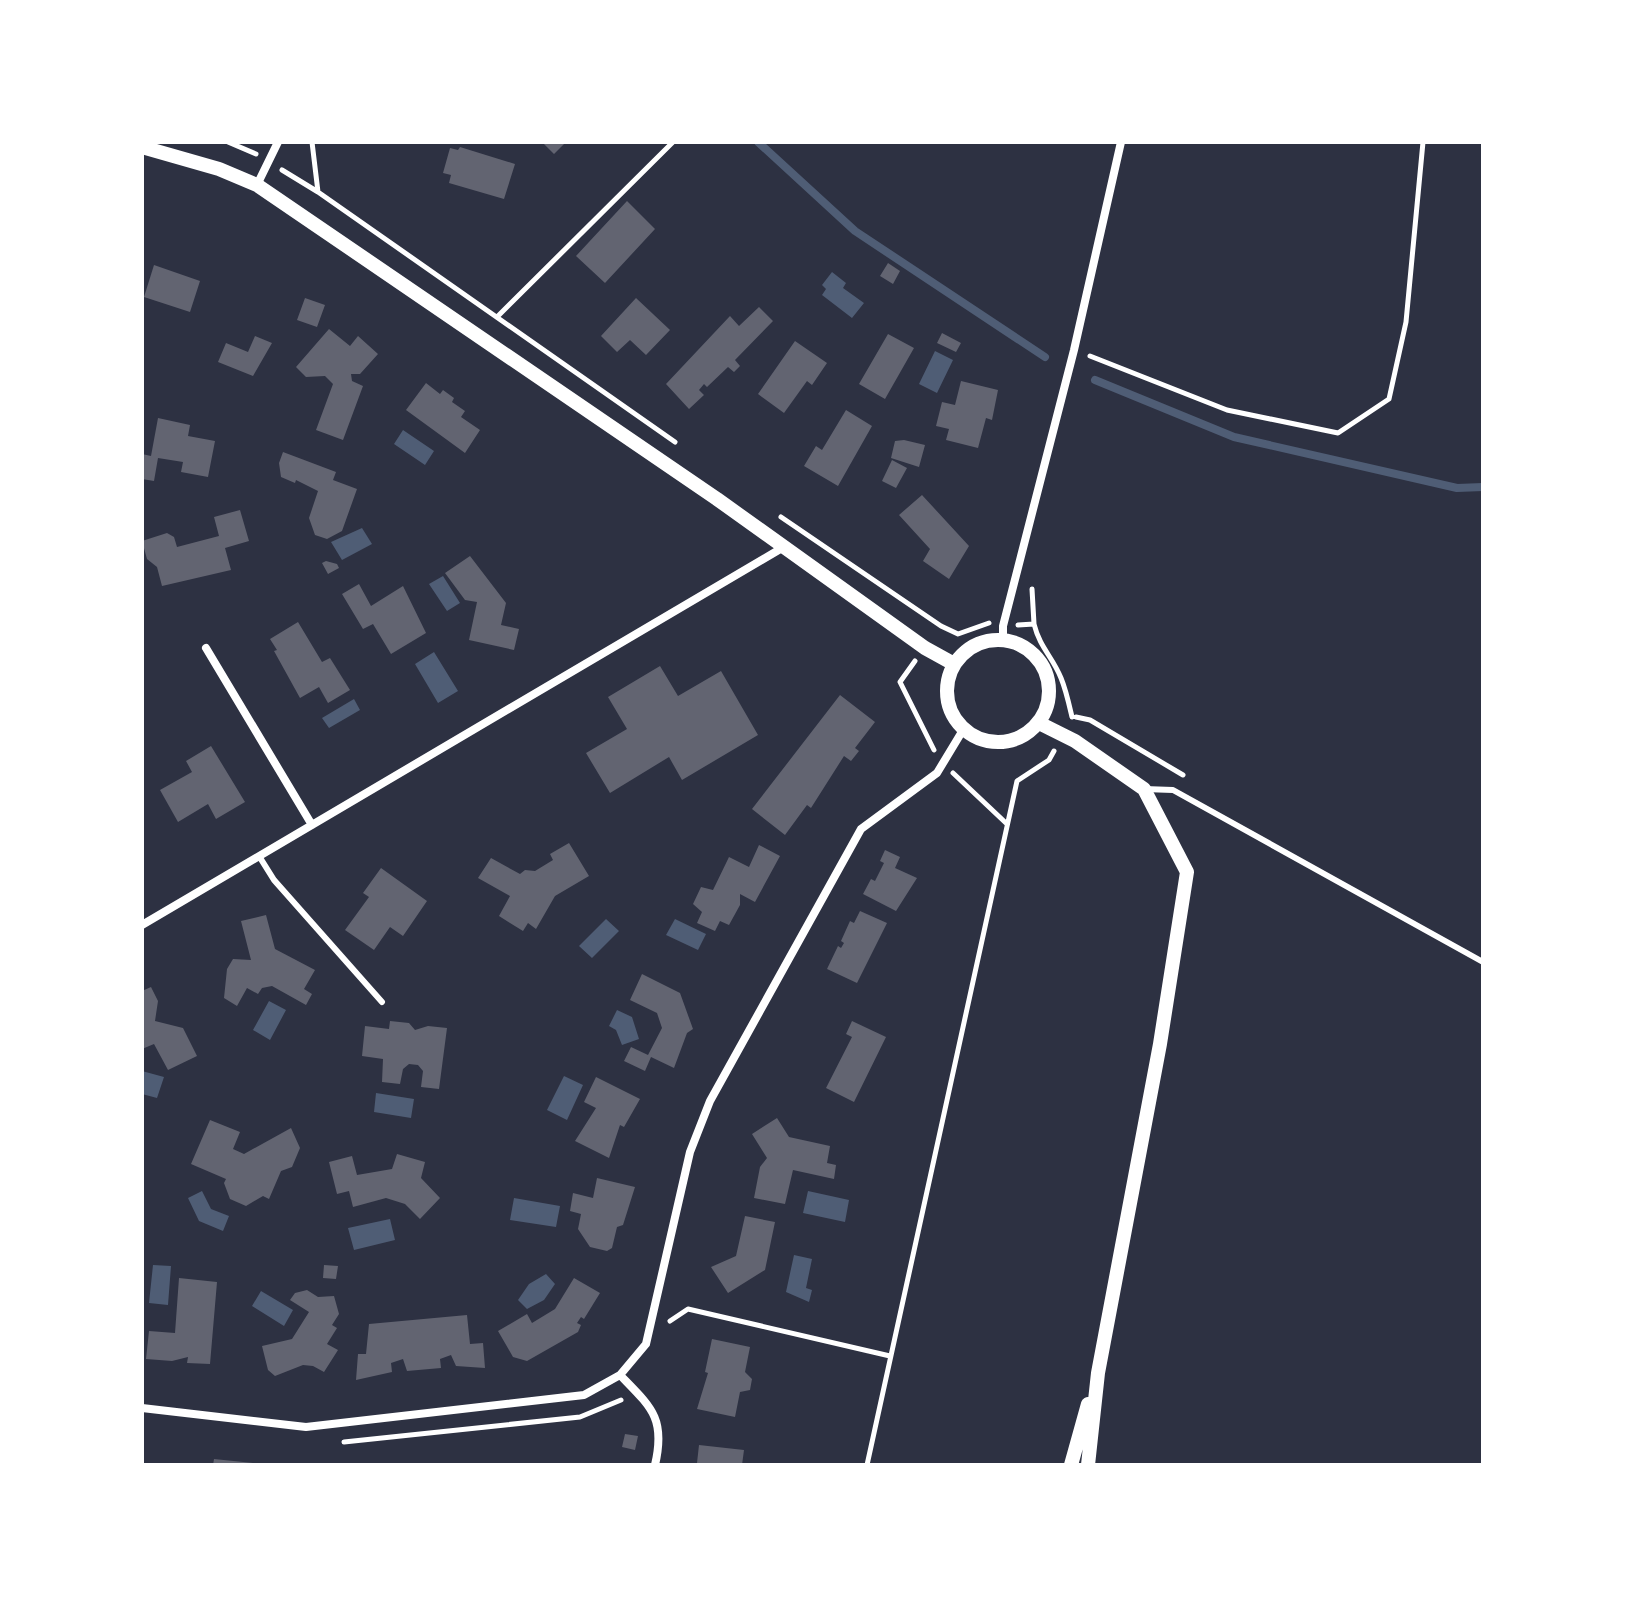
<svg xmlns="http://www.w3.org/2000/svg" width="1625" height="1607" font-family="'Varela Round',sans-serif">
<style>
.water{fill:#4f5d75}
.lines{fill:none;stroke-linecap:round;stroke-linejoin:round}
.stream{stroke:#4f5d75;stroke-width:8}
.building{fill:#626471}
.path{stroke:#fff;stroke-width:5}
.service{stroke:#fff;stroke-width:6}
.minor{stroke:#fff;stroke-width:8}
.tertiary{stroke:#fff;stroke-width:14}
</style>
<rect width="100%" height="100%" fill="#2d3142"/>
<path class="water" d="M832 272 846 283 843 288 864 303 852 318 822 295 826 289 822 285Z
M935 351 953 360 937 393 919 384Z
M403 430 434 451 425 465 394 444Z
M362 528 372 544 342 560 331 542Z
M443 576 460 603 447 611 429 584Z
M434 652 458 691 438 703 415 664Z
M354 699 360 710 329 728 322 718Z
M606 919 619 931 592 958 579 946Z
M675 919 706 934 698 950 666 935Z
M269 1001 286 1010 270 1040 253 1030Z
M617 1010 632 1017 639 1039 622 1045 616 1030 609 1026Z
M142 1071 164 1077 157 1098 142 1094Z
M564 1076 583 1085 567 1120 547 1110Z
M376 1093 414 1099 411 1118 374 1112Z
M202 1191 211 1209 229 1216 223 1231 199 1221 188 1198Z
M808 1191 849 1200 845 1222 803 1213Z
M514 1198 560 1206 556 1227 510 1220Z
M390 1219 395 1240 354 1250 348 1228Z
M794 1255 812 1259 806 1288 812 1290 809 1302 786 1292Z
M153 1265 171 1266 168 1305 149 1303Z
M546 1274 555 1284 544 1300 527 1309 518 1300 529 1284Z
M261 1291 293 1310 284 1326 252 1306Z"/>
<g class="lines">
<path class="stream" d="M758 142 855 231 1045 357
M1095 380 1234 437 1457 488 1483 487"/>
</g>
<path class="building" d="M542 142H566L554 154Z
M460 147 515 164 504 199 449 183 451 175 443 173 450 148 458 150Z
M627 201 655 229 605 283 576 256Z
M888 263 900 271 893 284 880 276Z
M154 265 200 281 190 312 144 297Z
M305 298 325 305 317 327 297 320Z
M636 298 670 330 646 355 630 340 617 352 601 336Z
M759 307 773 321 735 360 740 366 734 372 728 367 707 387 704 384 699 390 704 395 689 409 666 384 730 316 739 326Z
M329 329 350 346 358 336 378 354 360 374H351L352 381 363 386 343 440 316 430 333 384 325 376 306 377 296 367Z
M942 333 961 343 956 352 937 343Z
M888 334 914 348 885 399 859 384Z
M255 336 272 343 253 376 218 362 226 343 248 352Z
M795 341 827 363 812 385 807 381 784 413 758 394Z
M961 381 998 390 992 420 986 418 978 448 946 440 949 429 936 426 942 402 955 405Z
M426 383 440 394 443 390 454 398 452 402 465 411 461 417 480 430 465 453 406 410Z
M846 410 872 426 838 486 804 466 816 446 822 450Z
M158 418 190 425 188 436 215 441 208 477 181 472 183 462 158 458 154 481 142 479V454L151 456Z
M904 440 925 445 919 467 891 458 895 441Z
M283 452 336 472 333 480 357 489 342 531 327 539 315 535 309 518 318 491 296 480 295 483 281 477 279 463Z
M892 460 907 468 896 488 882 481Z
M922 495 969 546 949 579 923 561 930 549 899 515Z
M240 510 249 541 225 548 231 570 162 586 157 567 147 559 142 541 167 533 174 537 177 547 219 536 214 517Z
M470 556 506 603 501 625 519 629 514 650 469 640 477 602 465 600 445 573Z
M326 561 337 564 339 568 328 574 322 563Z
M359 584 371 606 403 586 426 633 391 654 373 624 363 629 342 594Z
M298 622 322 662 330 658 350 690 328 703 319 687 300 698 274 651 277 650 270 639Z
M660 666 678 696 721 671 758 735 682 780 669 757 610 793 586 753 627 729 608 697Z
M840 695 875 722 855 748 859 751 851 761 844 756 811 808 807 805 785 835 752 809Z
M211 746 245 802 216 819 208 804 178 822 160 790 192 772 186 761Z
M569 843 589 876 555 896 536 929 528 923 523 931 499 916 510 896 478 878 491 858 520 874 525 870 535 871 553 860 550 854Z
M759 845 780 856 755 902 740 894V905L729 925 720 921 715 931 697 923 702 912 693 904 701 887 713 890 729 857 749 867Z
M885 850 900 857 895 868 917 878 896 911 863 894 871 879 875 881 884 863 880 861Z
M381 868 427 901 403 936 390 927 374 950 345 930 369 897 363 893Z
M860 911 887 923 857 983 827 969 838 946 841 948 844 943 841 941 850 921 854 923Z
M266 915 275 949 315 970 304 989 312 994 306 1005 272 986 262 988 258 994 247 988 237 1006 224 998 227 969 233 959 251 960 241 921Z
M642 974 680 993 693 1029 687 1033 674 1068 651 1057 645 1071 624 1061 631 1047 648 1055 662 1028 657 1013 630 1000Z
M151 987 158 1001 155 1021 183 1028 197 1056 168 1070 154 1044 142 1049V991Z
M390 1021 409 1023 415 1030 428 1026 447 1028 439 1089 421 1087 423 1071 418 1065 409 1064 403 1069 400 1084 382 1082 383 1059 362 1056 365 1026 389 1029Z
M852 1021 886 1037 854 1102 826 1088 852 1037 846 1034Z
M596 1077 640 1099 624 1127 620 1125 609 1158 575 1141 596 1108 584 1102Z
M777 1118 789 1137 830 1146 827 1163 836 1165 834 1179 793 1170 785 1204 754 1198 760 1167 767 1158 752 1134Z
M210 1120 240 1132 233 1149 244 1154 291 1128 300 1148 292 1167 281 1171 269 1199 263 1196 246 1206 230 1199 224 1183 226 1179 191 1164Z
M397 1154 425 1162 421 1178 440 1198 420 1219 405 1204 386 1198 353 1207 349 1191 337 1194 329 1162 352 1156 357 1175 392 1169Z
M597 1178 635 1187 623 1225 617 1227 612 1248 607 1251 590 1247 578 1229 581 1214 570 1211 573 1193 593 1198Z
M745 1216 775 1222 765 1270 728 1293 711 1267 736 1256Z
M324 1265 338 1266 336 1279 323 1278Z
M179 1278 217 1282 210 1364 187 1363 188 1357 172 1361 146 1359 149 1331 175 1333Z
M574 1278 600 1293 584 1319 581 1317 577 1323 581 1325 578 1332 527 1361 513 1357 498 1331 527 1314 532 1323 555 1309Z
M307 1290 318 1297 334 1296 339 1314 332 1325 337 1328 327 1344 338 1350 324 1372 313 1366 303 1365 275 1376 268 1370 262 1346 292 1339 309 1312 290 1300 295 1293Z
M467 1315 470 1344 483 1343 485 1368 456 1366 451 1355 440 1359 441 1368 407 1371 403 1359 391 1363 392 1372 356 1380 358 1354H366L369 1324Z
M712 1339 750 1347 745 1372 752 1379 750 1390 740 1392 735 1417 697 1409 708 1373 705 1372Z
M625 1434 638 1436 635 1450 622 1447Z
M699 1445 744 1450 742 1465H700L697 1463Z
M214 1459 253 1463V1465H213Z"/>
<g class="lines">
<path class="path" d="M228 142 256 154
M312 142 318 192
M282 170 318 192 675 442
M497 317 673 142
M1090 356 1227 410 1338 433 1389 399 1406 322 1423 142
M781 517 941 626 958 634 989 623
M1032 589 1034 624
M1018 625 1034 624C1040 648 1052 656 1061 678 1066 690 1069 704 1072 717
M915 661 900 682 934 750
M1076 717 1090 720 1183 775
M953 773 1007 824
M670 1321 688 1309 890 1356
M344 1442 580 1417 621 1400
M867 1465 1017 781 1049 760 1054 751"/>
<path class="service" d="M1144 789 1173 790 1483 962
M259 856 274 880 382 1002"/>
<path class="minor" d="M257 185 278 142
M1003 640V626L1074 350 1121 142
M206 648 312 825
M142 925 782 548
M620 1375C651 1407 666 1418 655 1465
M142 1408 306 1427 584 1395 620 1375 646 1344 690 1152 710 1101 861 829 937 773 963 730"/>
<path class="tertiary" d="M142 147 219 169 257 185 717 499 925 648 954 664
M947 691a51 51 0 1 1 102 0a51 51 0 1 1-102 0Z
M1039 723 1075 741 1144 789 1187 872 1160 1044 1098 1373 1088 1465
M1071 1465 1088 1404"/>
</g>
<rect width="1625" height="1607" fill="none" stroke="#ffffff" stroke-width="288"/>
</svg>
